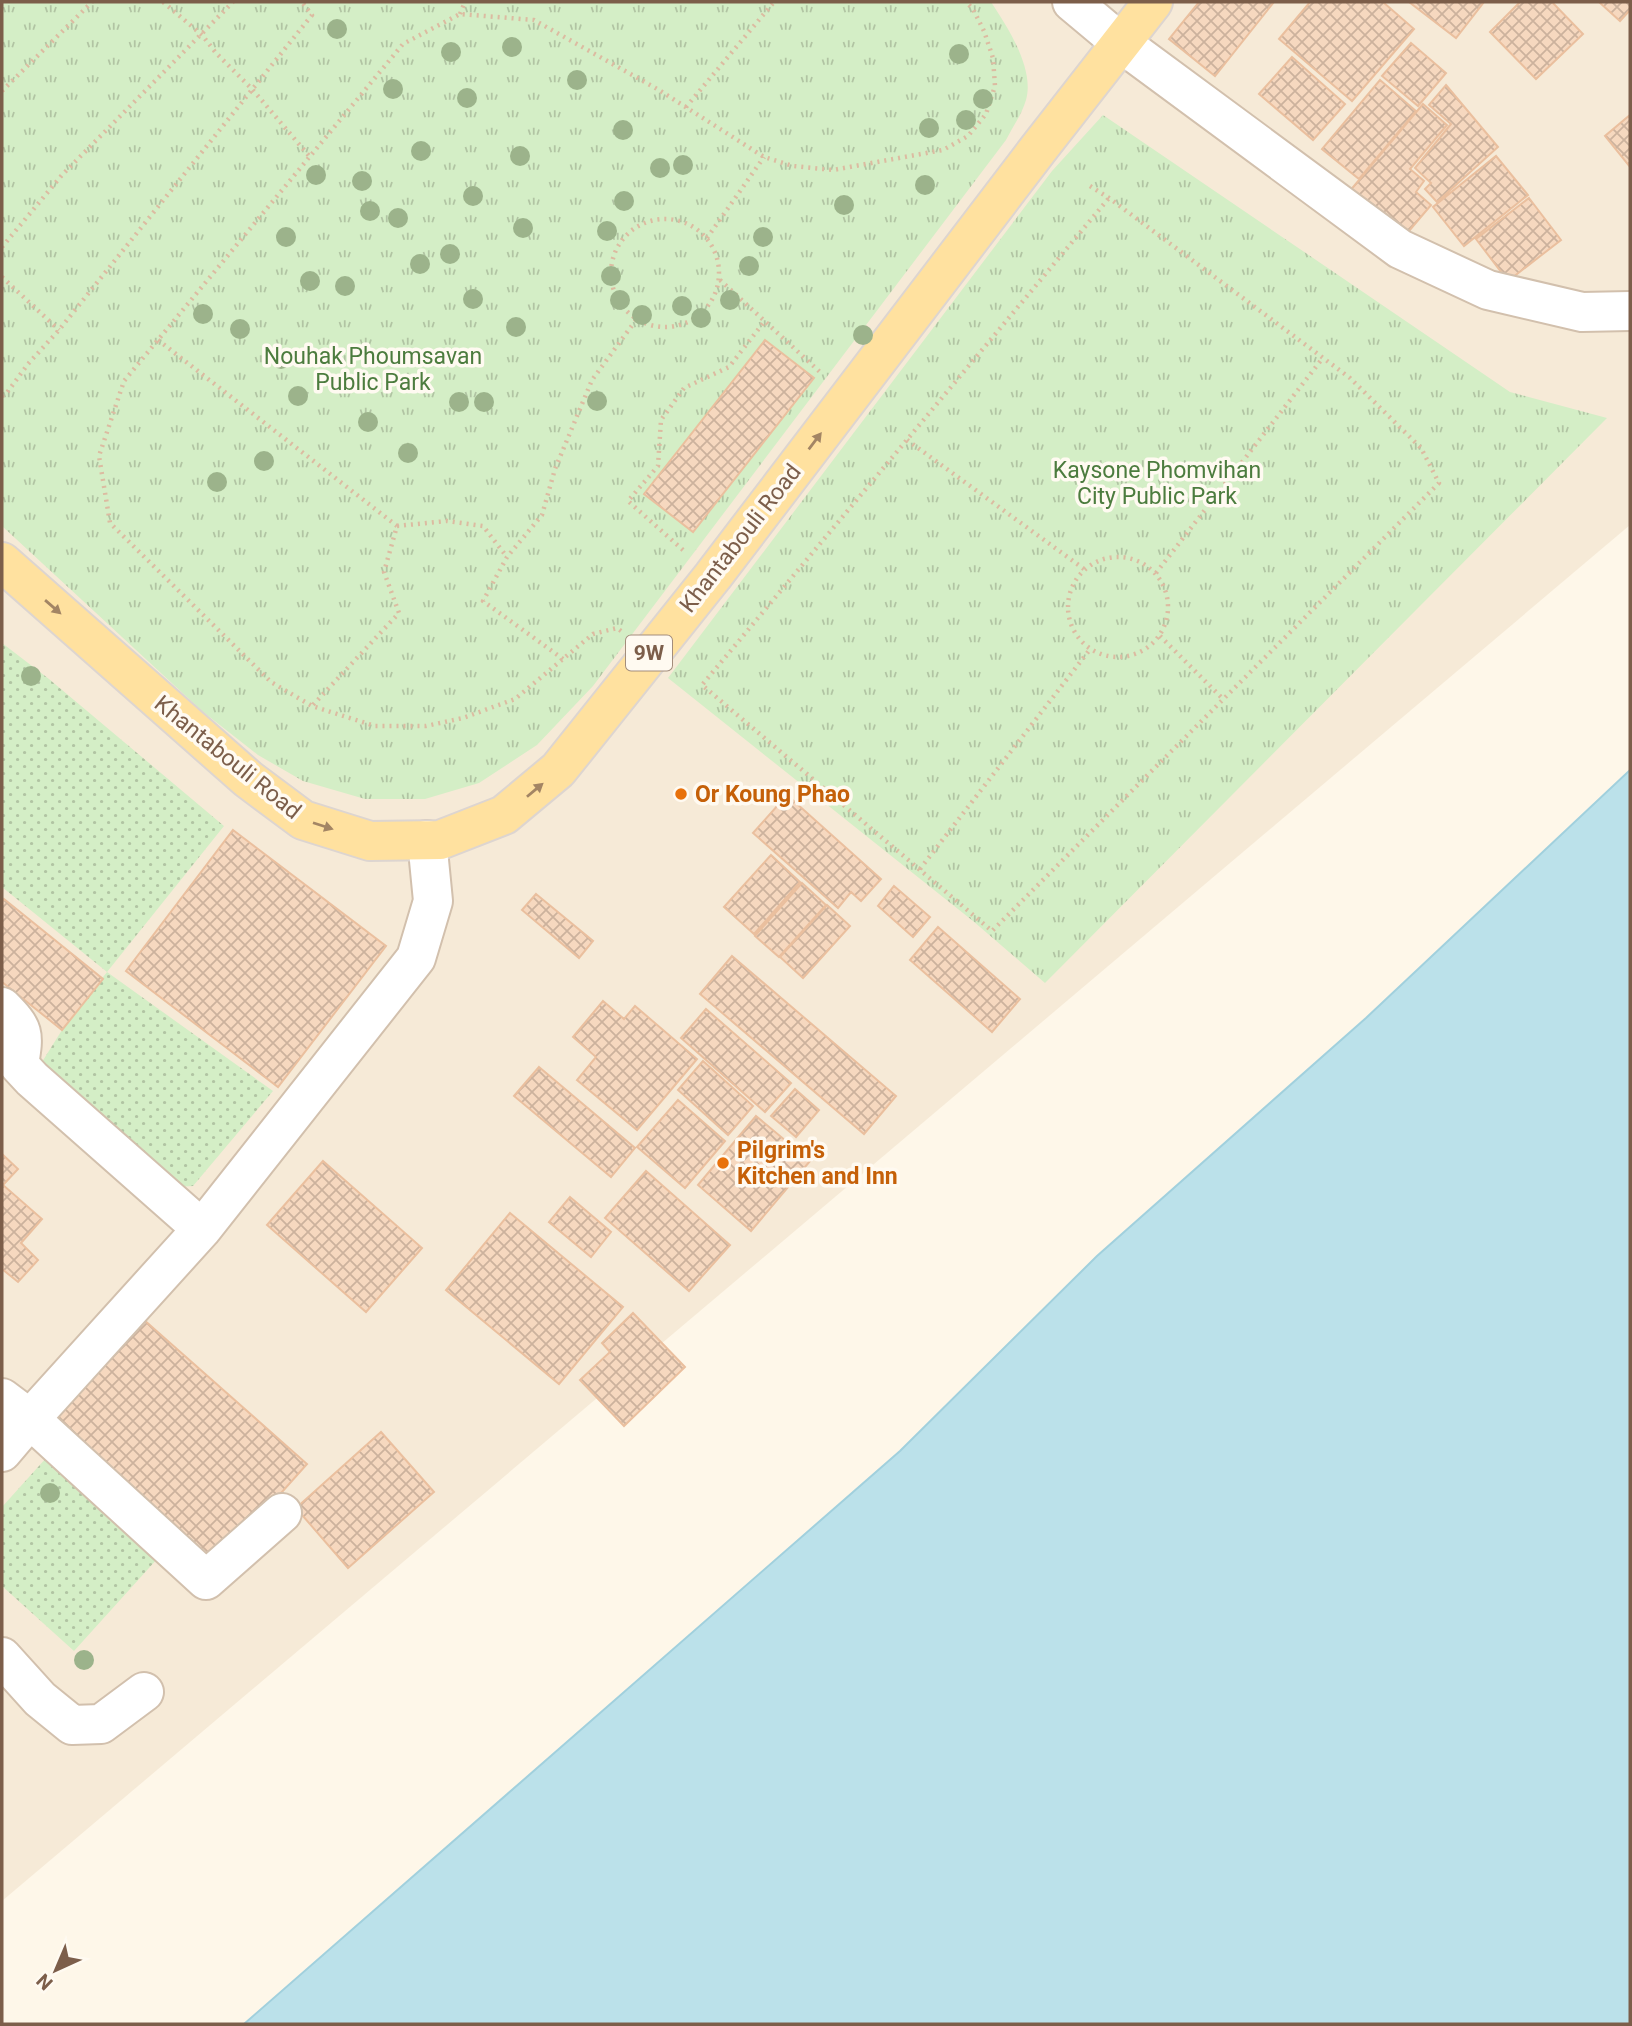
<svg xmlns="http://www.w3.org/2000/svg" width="1632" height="2026" font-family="Roboto,sans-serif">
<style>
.residential{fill:#f6ead7}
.grass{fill:url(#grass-dots)}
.park{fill:url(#park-tufts)}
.water{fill:#bbe1ea;stroke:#a1d0dd;stroke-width:2}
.building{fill:url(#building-cross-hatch);stroke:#eabf9e;stroke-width:2}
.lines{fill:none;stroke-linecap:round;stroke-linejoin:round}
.minor-casing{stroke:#d2c0ad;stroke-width:42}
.major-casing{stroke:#ddd5d0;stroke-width:42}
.path{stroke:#dcbba1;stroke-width:4.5;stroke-dasharray:2 5;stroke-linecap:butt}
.minor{stroke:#fff;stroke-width:38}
.major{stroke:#ffe19f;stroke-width:38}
.tree{fill:#9cb38b}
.oneway{fill:#a38564}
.food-dot{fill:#e8710a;stroke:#fffaf1;stroke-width:2.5}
.labels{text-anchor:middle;stroke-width:7;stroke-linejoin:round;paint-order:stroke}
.shield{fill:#fffaf1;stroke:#a38d7c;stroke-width:2}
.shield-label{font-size:21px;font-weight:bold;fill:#7c5e4a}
.park-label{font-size:23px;fill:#4c7c3e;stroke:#fffaf1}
.street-label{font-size:23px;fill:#7c5e4a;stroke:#fffaf1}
.food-label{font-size:23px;font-weight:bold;fill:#c56008;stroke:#fffaf1;text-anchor:start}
</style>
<defs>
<pattern id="grass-dots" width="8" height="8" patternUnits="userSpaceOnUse" patternTransform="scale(1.75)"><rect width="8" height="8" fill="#d4eec6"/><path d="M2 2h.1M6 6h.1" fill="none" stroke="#b1c4a3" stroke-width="1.8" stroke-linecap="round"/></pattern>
<pattern id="park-tufts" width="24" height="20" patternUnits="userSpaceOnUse" patternTransform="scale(1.75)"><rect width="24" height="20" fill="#d4eec6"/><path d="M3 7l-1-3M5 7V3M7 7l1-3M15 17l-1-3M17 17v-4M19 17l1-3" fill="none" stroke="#b1c4a3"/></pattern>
<pattern id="building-cross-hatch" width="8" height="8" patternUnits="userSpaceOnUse" patternTransform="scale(1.75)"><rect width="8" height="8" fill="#f6d8bf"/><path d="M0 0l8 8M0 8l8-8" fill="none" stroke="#ccb29d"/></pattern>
</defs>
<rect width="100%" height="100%" fill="#fef7e9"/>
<path class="residential" d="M2 2H1630V525L2 1901Z"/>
<path class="grass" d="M2 643 49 679 224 826 107 972 273 1091 193 1186 176 1187 37 1070 62 1030 107 972 2 887Z
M47 1457 158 1558 74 1651 2 1586V1507Z"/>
<path class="park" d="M2 2H991C1007 26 1035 69 1026 100 1022 114 1012 128 1006 140L593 686 537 745 479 783 425 799H365L303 781 258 755 202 711 2 526Z
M1103 115 1510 392 1607 418 1045 983 973 921 668 678 1052 171Z"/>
<path class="water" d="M1630 770V2024H244L900 1451 1097 1256 1366 1018Z"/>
<path class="building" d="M1199 2H1274L1215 76 1169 39Z
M1310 2H1383L1414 29 1352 101 1279 39Z
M1409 2H1484L1456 38Z
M1520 2H1552L1583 34 1536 79 1490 32Z
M1599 2H1630V10L1620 21Z
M1411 43 1446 73 1418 106 1382 76Z
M1292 57 1345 104 1313 140 1259 94Z
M1380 80 1416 111 1359 179 1322 149Z
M1446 85 1498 147 1437 202 1425 189 1431 183 1415 168 1451 124 1429 105Z
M1423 104 1447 125 1410 169 1424 181 1416 192 1431 205 1403 238 1349 192Z
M1630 115V167L1605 136Z
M1496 156 1528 195 1464 246 1433 207Z
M1529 198 1561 240 1508 281 1476 239Z
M765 340 814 378 693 532 644 494Z
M787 795 881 879 861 901 851 892 838 908 753 833Z
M233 830 386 946 278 1087 126 971Z
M771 855 800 882 754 934 724 907Z
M802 883 826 905 779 957 755 936Z
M894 886 930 917 913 937 878 906Z
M536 894 593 941 579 958 522 910Z
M4 899 103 979 62 1030 2 982V902Z
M827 905 850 926 803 978 780 957Z
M938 927 1020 999 992 1032 910 960Z
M732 956 896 1096 864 1134 700 994Z
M603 1001 624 1019 635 1006 697 1059 637 1130 577 1080 596 1057 573 1037Z
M706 1009 791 1083 765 1112 681 1038Z
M703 1061 753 1106 728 1135 678 1090Z
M539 1067 635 1148 611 1177 514 1096Z
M795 1089 819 1110 796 1137 771 1116Z
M678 1100 725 1141 685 1188 637 1147Z
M756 1116 810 1161 751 1231 698 1185Z
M2 1154 18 1169 3 1185 42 1219 21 1243 38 1260 18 1282 2 1269Z
M323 1161 422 1248 366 1312 267 1225Z
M646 1171 730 1245 689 1291 605 1218Z
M570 1197 611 1232 591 1257 549 1222Z
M510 1213 623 1307 559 1384 446 1290Z
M633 1313 685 1367 624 1426 580 1380 610 1352 602 1343Z
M143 1319 307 1464 212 1570 49 1425Z
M381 1432 434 1492 348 1568 296 1508Z"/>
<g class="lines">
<defs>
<path id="minor" d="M1072 2 1121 43 1400 249 1488 290 1582 312 1630 311
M2 1007C25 1030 24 1033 19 1065L32 1079 202 1229
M2 1398 30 1419 202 1229 416 958 433 901 427 840
M2 1452 30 1419 206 1580 282 1513
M2 1657 40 1699 72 1725 101 1724 144 1692"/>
<path id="major" d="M2 562 248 779 303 820 370 841 440 840 504 815 558 770 713 576 1039 148 1153 2"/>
</defs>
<use href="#minor" class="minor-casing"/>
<use href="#major" class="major-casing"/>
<path class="path" d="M163 2 202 35 216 53 252 89 310 157
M460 14 465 2
M2 91 92 2
M686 107 774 2
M1090 186 1109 198 1350 378 1421 448 1439 483 992 931 702 685 1109 198
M611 273a54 54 0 1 1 108 0a54 54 0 1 1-108 0Z
M707 238 764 157
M2 247 62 175 233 2
M2 277 59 330
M720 280 820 372
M158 340 397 526 384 572 399 613 312 706
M2 396 6 394 28 364 59 330 312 15 302 2
M907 440 1084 569
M397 526 447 521 483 526 507 557
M683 550 628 501 658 466 661 420 684 388 729 367 764 322
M1068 607a50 50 0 1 1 100 0a50 50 0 1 1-100 0Z
M1156 573 1322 359
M621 631 617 628 593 634 515 699 463 718 426 726H375L312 706 271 682 110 523 99 456 124 381 403 44 460 14 534 20 659 90 764 157 793 166 833 170 943 150 968 136 986 114 995 86 993 58 984 31 973 9 966 2
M1160 636 1223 699
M563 659 483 601 507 557 542 515 555 469 592 380 636 320
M920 869 1091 648"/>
<use href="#minor" class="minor"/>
<use href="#major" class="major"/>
</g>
<g class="tree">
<circle cx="337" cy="29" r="10"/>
<circle cx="512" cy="47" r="10"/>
<circle cx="451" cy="52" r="10"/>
<circle cx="959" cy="54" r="10"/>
<circle cx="577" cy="80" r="10"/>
<circle cx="393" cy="89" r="10"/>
<circle cx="467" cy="98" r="10"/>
<circle cx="983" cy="99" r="10"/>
<circle cx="966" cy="120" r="10"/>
<circle cx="929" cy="128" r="10"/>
<circle cx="623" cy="130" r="10"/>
<circle cx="421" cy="151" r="10"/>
<circle cx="520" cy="156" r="10"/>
<circle cx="683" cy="165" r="10"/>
<circle cx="660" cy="168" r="10"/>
<circle cx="316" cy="175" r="10"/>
<circle cx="362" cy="181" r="10"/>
<circle cx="925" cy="185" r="10"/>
<circle cx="473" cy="196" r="10"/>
<circle cx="624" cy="201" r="10"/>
<circle cx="844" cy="205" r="10"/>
<circle cx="370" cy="211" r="10"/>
<circle cx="398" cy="218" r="10"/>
<circle cx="523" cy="228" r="10"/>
<circle cx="607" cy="231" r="10"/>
<circle cx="286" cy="237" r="10"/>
<circle cx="763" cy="237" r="10"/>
<circle cx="450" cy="254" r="10"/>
<circle cx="420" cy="264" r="10"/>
<circle cx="749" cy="266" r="10"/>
<circle cx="611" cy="276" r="10"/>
<circle cx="310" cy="281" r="10"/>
<circle cx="345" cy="286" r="10"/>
<circle cx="473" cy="299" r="10"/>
<circle cx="620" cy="300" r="10"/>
<circle cx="730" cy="300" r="10"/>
<circle cx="682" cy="306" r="10"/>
<circle cx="203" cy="314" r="10"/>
<circle cx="642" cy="315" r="10"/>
<circle cx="701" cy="318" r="10"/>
<circle cx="516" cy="327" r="10"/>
<circle cx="240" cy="329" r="10"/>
<circle cx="863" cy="335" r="10"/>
<circle cx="281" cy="359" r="10"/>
<circle cx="298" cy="396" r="10"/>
<circle cx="597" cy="401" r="10"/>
<circle cx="459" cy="402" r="10"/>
<circle cx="484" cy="402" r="10"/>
<circle cx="368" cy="422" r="10"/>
<circle cx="408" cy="453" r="10"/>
<circle cx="264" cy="461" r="10"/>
<circle cx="217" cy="482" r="10"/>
<circle cx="31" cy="676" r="10"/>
<circle cx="50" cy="1493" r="10"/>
<circle cx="84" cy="1660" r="10"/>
</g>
<defs><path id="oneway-solid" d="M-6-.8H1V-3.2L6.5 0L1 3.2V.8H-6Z" transform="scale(1.75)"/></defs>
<g class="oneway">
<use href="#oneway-solid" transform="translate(815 441) rotate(-53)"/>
<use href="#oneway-solid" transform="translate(53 607) rotate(41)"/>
<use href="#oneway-solid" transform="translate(535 790) rotate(-40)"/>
<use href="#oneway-solid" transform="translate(323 826) rotate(18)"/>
</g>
<g class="food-dot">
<circle cx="681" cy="794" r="7"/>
<circle cx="723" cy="1163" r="7"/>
</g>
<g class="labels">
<rect class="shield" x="626" y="635.5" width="46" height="35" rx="5"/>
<g class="shield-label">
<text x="649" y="660">9W</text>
</g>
<g class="park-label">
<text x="373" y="364">Nouhak Phoumsavan<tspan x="373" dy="26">Public Park</tspan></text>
<text x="1157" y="478">Kaysone Phomvihan<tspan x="1157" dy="26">City Public Park</tspan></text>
</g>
<g class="street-label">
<text transform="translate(740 538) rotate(-52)" y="8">Khantabouli Road</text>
<text transform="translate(228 757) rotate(39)" y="8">Khantabouli Road</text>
</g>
<g class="food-label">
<text x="695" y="802">Or Koung Phao</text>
<text x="737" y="1158">Pilgrim's<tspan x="737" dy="26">Kitchen and Inn</tspan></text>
</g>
</g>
<rect width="1632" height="2026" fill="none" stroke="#7c5e4a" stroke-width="7"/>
<g transform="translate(56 1970) rotate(224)" stroke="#fffaf1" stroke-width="5" paint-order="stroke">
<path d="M0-5L12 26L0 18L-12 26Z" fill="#7c5e4a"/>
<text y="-10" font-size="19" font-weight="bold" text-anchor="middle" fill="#7c5e4a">N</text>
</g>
</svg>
